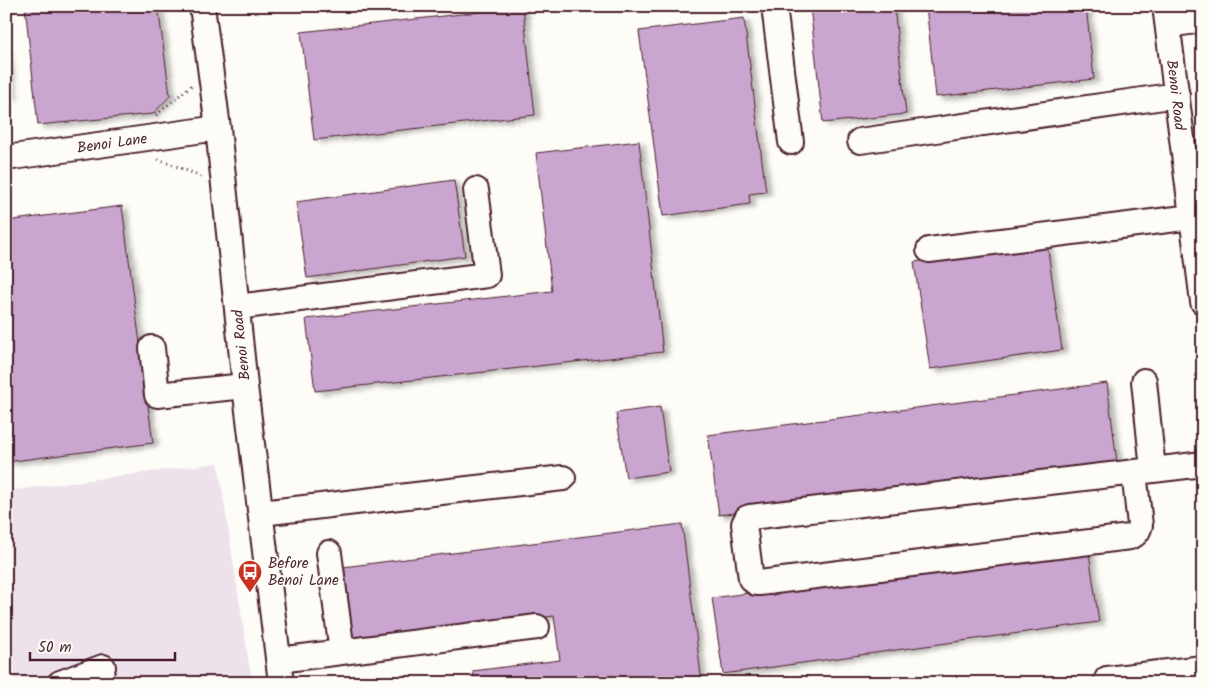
<svg xmlns="http://www.w3.org/2000/svg" width="1209" height="689" font-family="Kalam,sans-serif">
<style>
.built{fill:#ede2eb}
.building{fill:#c9a5cf;stroke:#4a1f2b;filter:url(#shadow)}
.lines{fill:none;stroke-linecap:round;stroke-linejoin:round}
.minor-casing{stroke:#4a1f2b;stroke-width:28}
.path{stroke:#4a1f2b;stroke-width:3;stroke-dasharray:1 4;stroke-linecap:butt}
.minor{stroke:#fdfcf7;stroke-width:24}
.labels{text-anchor:middle;stroke-width:4;stroke-linejoin:round;paint-order:stroke}
.street-label{font-size:15px;fill:#4a1f2b;stroke:#fdfcf7}
.poi-label{font-size:15px;fill:#4a1f2b;stroke:#fdfcf7;text-anchor:start}
</style>
<defs>
<filter id="shadow"><feDropShadow dx="5.5" dy="3" stdDeviation="2.5" flood-color="#0004"/></filter>
</defs>
<rect width="100%" height="100%" fill="#fdfcf7"/>
<filter id="ink" filterUnits="userSpaceOnUse"><feTurbulence type="fractalNoise" baseFrequency=".02" numOctaves="2"/><feDisplacementMap in="SourceGraphic" scale="10" xChannelSelector="R" yChannelSelector="G"/><feConvolveMatrix kernelMatrix="1 2 1 2 8 2 1 2 1" color-interpolation-filters="sRGB"/></filter>
<g filter="url(#ink)">
<path class="built" d="M218 463 252 683H6V491Z"/>
<path class="building" d="M25 6H158L170 96 153 114 38 125Z
M810 6H894L906 114 823 123Z
M926 6H1086L1094 79 936 97Z
M523 7 535 115 314 140 301 32Z
M744 18 766 192 749 194 750 204 663 216 639 31Z
M6 50 12 96 6 97Z
M639 141 663 352 315 391 306 319 552 291 536 153Z
M454 180 465 256 307 278 296 202Z
M122 206 153 443 6 462V221Z
M1047 243 1062 350 930 369 914 262Z
M1107 383 1117 462 719 515 708 435Z
M660 407 669 472 626 478 616 413Z
M682 524 702 683H475L473 671 560 660 554 616 352 642 343 567Z
M1088 546 1099 622 723 674 712 598Z"/>
<g class="lines">
<defs>
<path id="minor" d="M202 6 218 128 245 386 281 683
M774 6 791 142
M1165 6 1203 302
M1168 25 1203 20
M860 141 1177 95
M6 158 218 128
M929 250 1192 217
M237 307 487 275 476 190
M152 348 157 395 245 386
M1144 381 1153 470
M1134 472 1140 525C1138 532 1136 535 1130 537L759 583H756L751 579 744 524 747 518 750 517 1153 470 1203 464
M261 513 563 478
M329 553 342 652
M279 660 537 627
M1107 679 1203 668
M60 683 103 667"/>
</defs>
<use href="#minor" class="minor-casing"/>
<path class="path" d="M156 115 192 85
M158 159 203 177"/>
<use href="#minor" class="minor"/>
</g>
</g>
<defs>
<symbol id="bus-pin" viewBox="-11 -11 22 30"><path d="M0 17L-7.5 6A9.5 9.5 0 1 1 7.5 6Z" fill="#c8321e" stroke="#fdfcf7"/><path d="M-5-6H5V4H4V6H2V4H-2V6H-4V4H-5ZM-3.5-4V0h7V-4ZM-3.5 1.2v1.5H-2V1.2ZM2 1.2v1.5H3.5V1.2Z" fill="#fff"/></symbol>
</defs>
<g fill-rule="evenodd">
<use href="#bus-pin" x="236" y="558" width="28" height="38"/>
</g>
<g class="labels">
<g class="street-label">
<text transform="translate(1176 95) rotate(83)" y="5">Benoi Road</text>
<text transform="translate(112 143) rotate(-8)" y="5">Benoi Lane</text>
<text transform="translate(241 345) rotate(-96)" y="5">Benoi Road</text>
</g>
<g class="poi-label">
<text x="268" y="568">Before<tspan x="268" dy="17">Benoi Lane</tspan></text>
</g>
</g>
<rect width="1209" height="689" fill="none" stroke="#fdfcf7" stroke-width="25"/>
<rect x="12" y="12" width="1184" height="664" fill="none" stroke="#4a1f2b" stroke-width="2" filter="url(#ink)"/>
<path d="M30 652v8h145v-8" fill="none" stroke="#4a1f2b" stroke-width="2.5"/>
<text x="38" y="652" font-size="15" fill="#4a1f2b" stroke="#fdfcf7" stroke-width="4" paint-order="stroke">50 m</text>
</svg>
